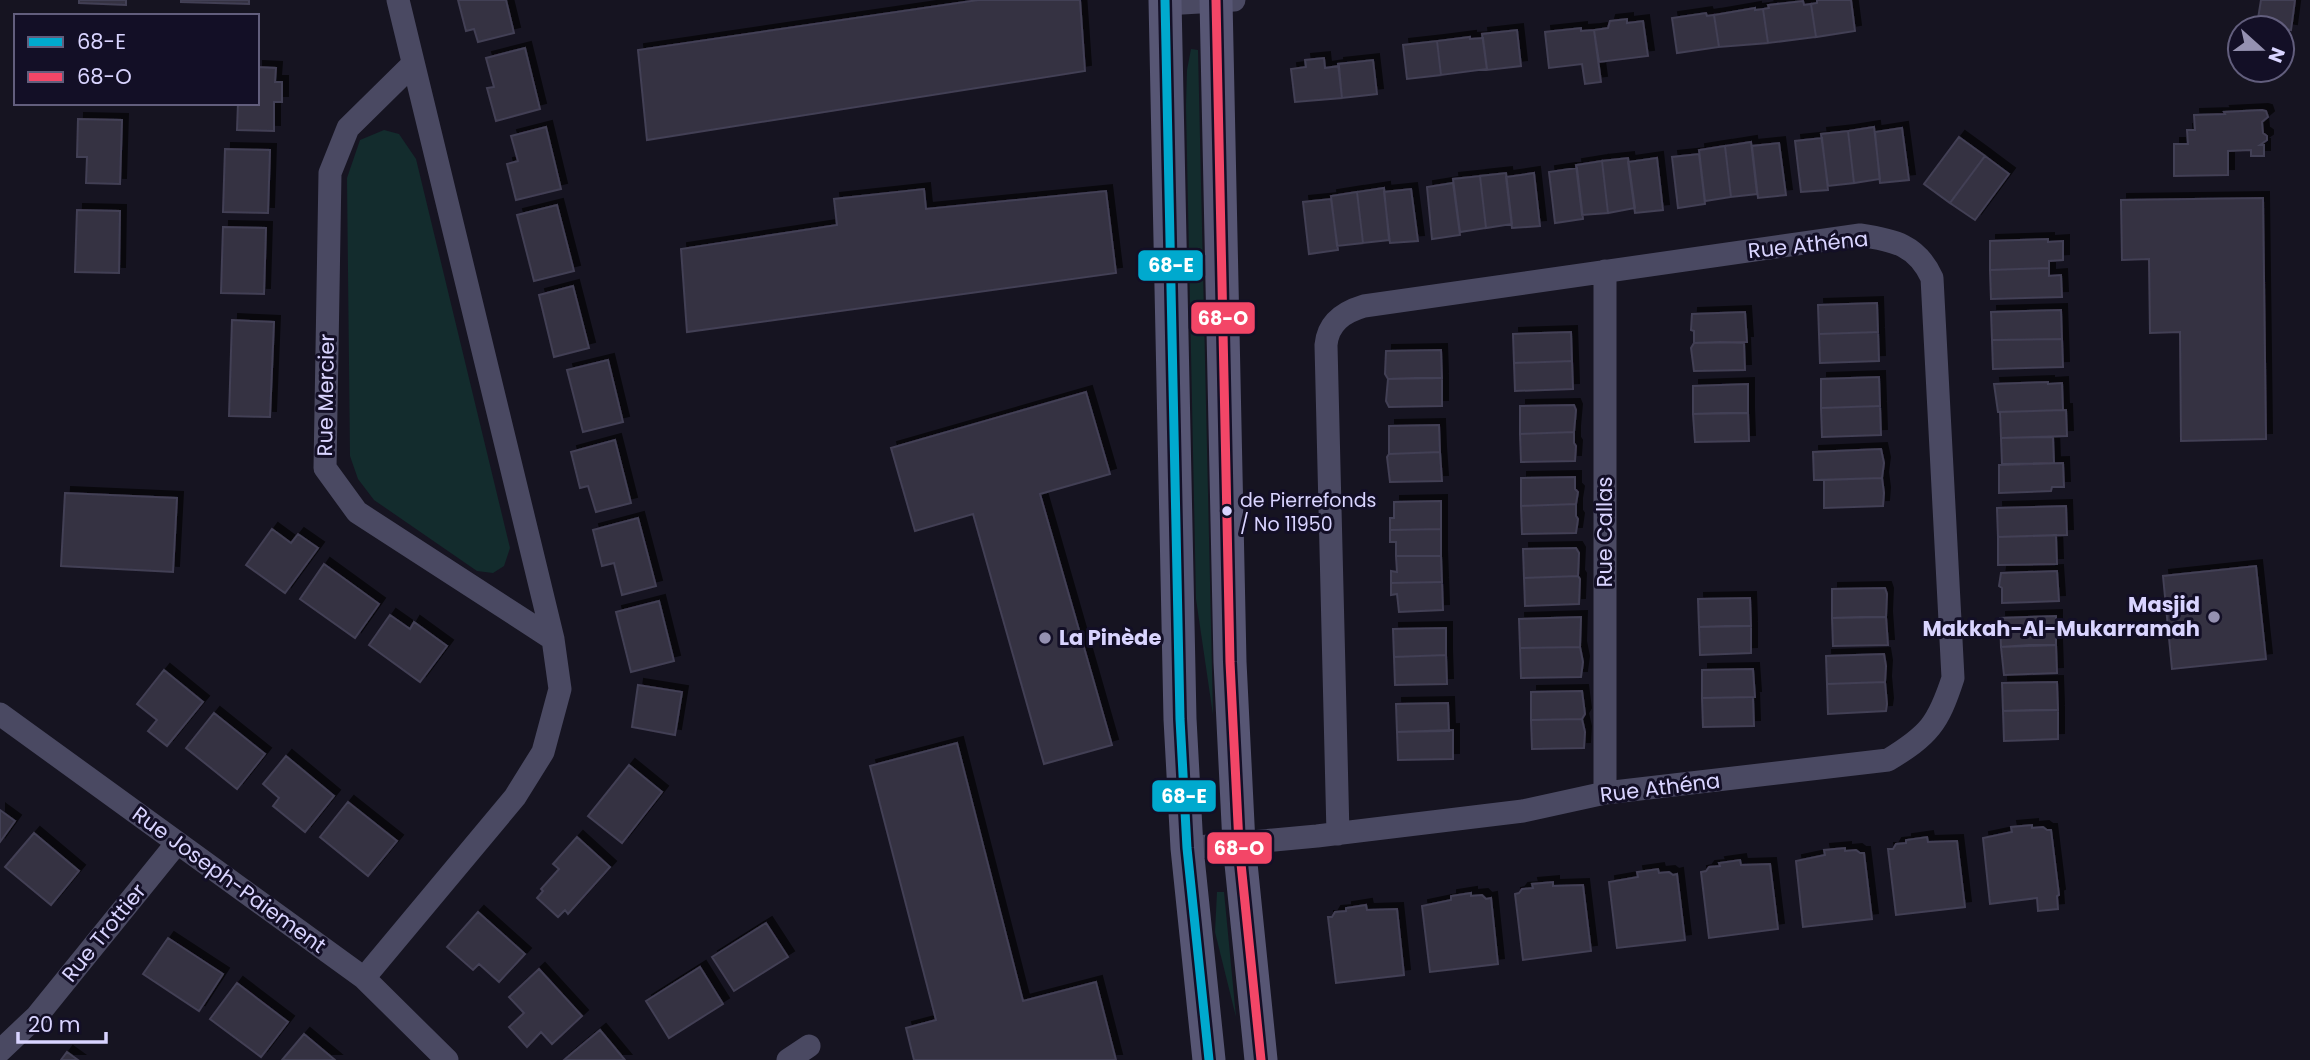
<svg xmlns="http://www.w3.org/2000/svg" width="2310" height="1060" font-family="Poppins,sans-serif">
<style>
.grass{fill:#132c2d}
.building{fill:#343243;stroke:#433f54;stroke-width:2;filter:url(#shadow)}
.lines{fill:none;stroke-linecap:round;stroke-linejoin:round}
.street{stroke:#4a4962;stroke-width:23}
.secondary{stroke:#575674;stroke-width:33}
.bus-1-casing{stroke:#130f26;stroke-width:14}
.bus-2-casing{stroke:#130f26;stroke-width:14}
.bus-1{stroke:#00a9ce;stroke-width:9}
.bus-2{stroke:#f34667;stroke-width:9}
.bus-dot{fill:#d9d4ff;stroke:#130f26;stroke-width:2.5}
.poi-dot{fill:#9591b1;stroke:#130f26;stroke-width:2.5}
.labels{text-anchor:middle;stroke-width:6;stroke-linejoin:round;paint-order:stroke}
.bus-label{font-size:19px;fill:#d9d4ff;stroke:#130f26;text-anchor:start}
.street-label{font-size:21px;fill:#d9d4ff;stroke:#130f26}
.poi-label{font-size:21px;font-weight:bold;fill:#d9d4ff;stroke:#130f26;text-anchor:end}
.line-badge{stroke:#130f26;stroke-width:2.5}
.badge-label{font-size:19px;text-anchor:middle;font-weight:bold;fill:#fff}
</style>
<defs>
<filter id="shadow"><feDropShadow dx="6" dy="-6" stdDeviation="0" flood-color="#0009"/></filter>
</defs>
<rect width="100%" height="100%" fill="#161421"/>
<path class="grass" d="M1191 49 1198 50 1213 715 1196 599 1186 106 1187 70Z
M384 130 399 134 416 159 510 548 504 566 493 573 477 571 374 500 358 479 350 456 347 178 360 140Z
M1217 892H1224L1236 1017 1215 932Z"/>
<path class="building" d="M79 0H126V5L79 3Z
M181 0H249V4L181 2Z
M458 0H506L514 33 478 42 474 29 466 31Z
M978 0H1080L1085 71 647 140 638 50Z
M1817 0H1851L1855 31 1816 37 1811 4 1817 3Z
M2261 0H2295L2291 30 2257 25Z
M1803 1 1804 5 1811 4 1816 37 1768 43 1763 9 1769 8 1768 5Z
M1755 8V10L1763 9 1768 43 1719 47 1714 15Z
M1706 13 1707 16 1714 15 1719 47 1677 53 1672 18Z
M1627 19V23L1643 21 1648 56 1599 62 1594 30 1608 28 1610 21Z
M1581 28V31L1594 30 1601 82 1585 84 1582 64 1549 68 1545 32Z
M1517 30 1521 66 1487 70 1482 34Z
M1470 37V39L1483 38 1487 69 1441 75 1437 41Z
M1437 41 1441 75 1407 79 1403 45Z
M525 48 540 109 496 121 487 88 494 87 486 58Z
M1324 58 1325 68 1339 66 1342 98 1295 102 1291 69 1306 67 1305 60Z
M1373 60 1377 94 1342 98 1338 64Z
M257 67 276 68 275 82H282V102H274V131L237 130 238 103H257Z
M2262 110 2266 111 2268 117 2262 122 2263 133 2267 136V140L2260 145H2264V156H2251V150L2228 151V175L2174 176V144H2188L2187 130H2195L2194 115 2225 114 2224 112Z
M78 119 122 120 120 184 86 183 87 157H77Z
M546 127 561 189 516 200 507 164 518 161 511 136Z
M1874 127 1880 179 1854 183 1848 131Z
M1902 128 1909 180 1880 183 1875 132Z
M1848 131 1854 183 1828 186 1821 134Z
M1959 137 1985 156 1950 203 1924 184Z
M1822 138 1828 190 1801 192 1795 141Z
M1751 142 1757 194 1731 197 1725 146Z
M1779 143 1786 195 1758 198 1752 146Z
M1725 146 1731 197 1705 201 1699 150Z
M225 149 270 150 268 213 223 212Z
M1699 154 1705 204 1678 208 1672 157Z
M1985 156 2009 174 1975 220 1950 203Z
M1628 158 1635 208 1608 213 1602 161Z
M1657 158 1663 210 1635 213 1628 162Z
M1602 161 1608 213 1582 215 1576 165Z
M1577 168 1583 219 1555 223 1549 172Z
M1506 173 1512 224 1486 228 1480 176Z
M1534 173 1540 226 1512 228 1506 177Z
M1480 176 1486 228 1460 232 1453 179Z
M1453 183 1460 235 1432 239 1427 187Z
M1384 188 1389 240 1363 243 1357 192Z
M924 189 926 209 1106 191 1116 273 687 332 681 249 837 225 834 199Z
M1411 189 1418 241 1390 243 1384 192Z
M1357 192 1363 243 1337 246 1331 196Z
M2263 198 2266 439 2181 441 2180 332 2150 333 2149 259 2122 260 2121 200Z
M1331 199 1338 250 1309 254 1303 202Z
M557 205 574 271 534 281 517 215Z
M77 210 120 211 119 273 75 272Z
M223 227 266 228 264 294 221 293Z
M2048 239V242L2063 241V260L2049 261V268L1990 270V241Z
M2049 268V276L2061 275 2062 297 1991 299 1990 270Z
M573 286 589 348 554 357 539 295Z
M1877 303 1878 332 1819 334 1818 305Z
M2061 310 2062 339 1992 340 1991 312Z
M1745 312 1747 342 1694 343V331L1691 330 1692 314Z
M232 320 274 322 270 417 229 416Z
M1571 332 1572 361 1514 363 1513 334Z
M1878 332 1879 361 1820 363 1819 334Z
M2062 339 2063 367 1993 369 1992 340Z
M1720 342 1744 343 1745 370 1694 371 1691 348 1694 343Z
M1441 350 1442 378 1388 379 1385 374 1386 351Z
M608 360 623 422 583 432 567 370Z
M1572 361 1573 389 1515 391 1514 363Z
M1879 377 1880 406 1821 408V379Z
M1415 378H1442V406L1389 407 1386 401 1388 379Z
M2048 382V384L2062 383 2063 410 1998 412 1994 384Z
M1748 384V413L1693 414V386Z
M1086 392 1110 474 1040 494 1112 745 1044 764 973 514 915 531 891 448Z
M1574 405 1576 410 1574 432 1520 434V406Z
M1880 406 1881 435 1822 437 1821 408Z
M2066 410 2067 436 2001 438 2000 412Z
M1721 413H1748L1749 441 1695 442 1693 414Z
M1439 425 1440 452 1389 454V426Z
M1574 432V443L1576 446 1575 461 1521 462 1520 434Z
M2053 437 2054 463 2002 464 2001 438Z
M615 440 631 503 596 512 588 486 580 488 571 452Z
M1881 449 1884 463 1882 478 1814 480 1813 452Z
M1440 452 1442 481 1390 482 1387 457 1389 454Z
M2063 463 2064 487H2052L2051 491 1999 493V465Z
M1575 477V489L1578 492 1576 504 1521 506V478Z
M1882 478 1884 493 1883 506 1824 508V480Z
M65 493 177 498 173 572 61 566Z
M1441 501V529L1390 530V518H1394V502Z
M1576 504V516L1578 519 1576 533 1522 534 1521 506Z
M2066 506 2067 535 1998 537 1997 508Z
M638 518 656 586 622 595 614 563 602 566 593 530Z
M272 529 291 543 298 534 318 548 285 593 246 565Z
M1441 529V556H1396V542H1390V530Z
M2056 535 2057 564 1998 565V537Z
M1576 548 1579 553 1578 576 1524 578 1523 549Z
M1396 556H1441L1442 582 1391 583V571L1397 572Z
M324 564 379 604 355 638 300 599Z
M2256 566 2266 659 2172 669 2163 576Z
M2057 571 2059 601 2002 603V588L1999 586 2001 573Z
M1578 576 1580 579 1579 604 1525 606 1524 578Z
M1442 582 1443 610 1399 612 1397 594 1391 595V583Z
M1885 588 1887 594 1886 617 1832 618V589Z
M1750 598 1751 626 1699 627 1698 599Z
M659 601 674 661 631 672 616 612Z
M390 615 410 629 414 622 447 646 420 682 369 645Z
M2056 616V645L2001 647 2000 618Z
M1581 617 1580 647 1520 648 1519 619Z
M1860 617H1886L1888 645 1833 646 1832 618Z
M1725 626H1751V653L1700 655 1699 627Z
M1446 628V655L1394 657 1393 629Z
M2029 645H2056L2057 673 2004 675 2001 647Z
M1580 647 1583 662 1581 677 1521 678 1520 648Z
M1884 654 1886 666 1885 682 1827 684 1826 656Z
M1446 655 1447 684 1395 685 1394 657Z
M1753 669 1755 697 1702 698V670Z
M164 670 203 702 167 746 148 731 157 720 137 704Z
M1885 682 1887 704 1886 711 1828 714 1827 684Z
M2057 682 2058 710 2003 711 2002 683Z
M638 685 682 692 675 735 632 727Z
M1582 691 1585 714 1582 719 1531 720V692Z
M1753 697 1754 726 1703 727 1702 698Z
M1448 703 1449 731 1397 732 1396 704Z
M2030 710H2058V739L2004 741 2003 711Z
M214 713 265 754 237 789 186 748Z
M1582 719 1585 732 1584 748 1532 749 1531 720Z
M1453 730V759L1398 760 1397 732Z
M957 743 1023 1001 1096 982 1116 1060H914L906 1028 936 1020 870 766Z
M286 756 334 796 305 832 273 806 279 798 263 784Z
M629 765 662 792 622 843 588 816Z
M348 802 397 841 368 876 320 837Z
M0 810 15 821 0 842Z
M2032 825V828L2043 827 2047 830H2051L2059 895 2057 896 2058 909 2038 911 2037 898 1990 904 1983 838 2012 832 2011 827Z
M34 833 79 871 51 905 5 867Z
M577 837 610 867 568 914 565 910 558 917 537 898 543 891 541 889 559 869 553 864Z
M1927 837 1928 842 1957 841 1965 907 1896 915 1888 849H1893L1896 844 1906 843V840Z
M1845 848V851L1856 850 1860 853H1864L1872 919 1803 927 1796 861 1825 855 1824 850Z
M1740 860 1741 865 1770 864 1778 929 1709 938 1701 872 1706 871 1709 867 1720 866 1719 863Z
M1658 869 1659 873 1669 872 1673 875 1677 874 1685 940 1617 948 1609 882 1638 877 1637 872Z
M1553 882V886L1583 885 1591 951 1523 960 1515 894 1519 893 1522 889 1533 888 1532 884Z
M1471 893V896L1482 895 1486 899 1491 898 1498 964 1430 972 1422 906 1451 900V896Z
M1366 905 1367 910 1397 909 1404 975 1336 983 1328 917H1332L1335 912 1346 911V908Z
M478 912 525 954 499 982 479 964 473 970 447 947Z
M766 923 788 957 734 991 712 957Z
M168 938 223 974 199 1011 143 974Z
M700 967 723 1004 669 1038 646 1001Z
M539 969 582 1016 552 1044 541 1032 527 1047 509 1027 524 1013 509 997Z
M237 983 288 1022 261 1057 210 1019Z
M600 1030 625 1060H564L571 1054Z
M304 1034 335 1060H282Z
M67 1052 78 1060H61Z"/>
<g class="lines">
<path class="street" d="M1165 4 1234 0
M413 64 348 128 330 173 325 468 357 512 553 639
M1605 271V793
M0 714 364 978 447 1060
M1187 848 1317 836 1523 811 1605 793 1888 760C1929 735 1938 724 1953 678L1932 278C1917 245 1894 240 1860 235L1364 306C1344 312 1328 322 1326 345L1338 834
M364 978 515 797 543 752 560 689 553 639 398 0
M0 1051 37 1016 177 843
M788 1060 809 1046"/>
<path class="secondary" d="M1165 0 1180 719 1187 848 1209 1060
M1216 0 1230 662 1239 844 1261 1060"/>
<defs>
<path id="bus-1" d="M1165 0 1180 719 1187 848 1209 1060"/>
<path id="bus-2" d="M1216 0 1230 662 1239 844 1261 1060"/>
</defs>
<use href="#bus-1" class="bus-1-casing"/>
<use href="#bus-2" class="bus-2-casing"/>
<use href="#bus-1" class="bus-1"/>
<use href="#bus-2" class="bus-2"/>
</g>
<circle class="bus-dot" cx="1227" cy="511" r="6"/>
<g class="poi-dot">
<circle cx="2214" cy="617" r="7"/>
<circle cx="1045" cy="638" r="7"/>
</g>
<g class="labels">
<g class="bus-label">
<text x="1240" y="507">de Pierrefonds<tspan x="1240" dy="24">/ No 11950</tspan></text>
</g>
<g class="street-label">
<text transform="translate(1808 245) rotate(-6)" y="7">Rue Athéna</text>
<text transform="translate(326 395) rotate(-89)" y="7">Rue Mercier</text>
<text transform="translate(1605 532) rotate(-90)" y="7">Rue Callas</text>
<text transform="translate(1660 788) rotate(-7)" y="7">Rue Athéna</text>
<text transform="translate(229 880) rotate(36)" y="7">Rue Joseph-Paiement</text>
<text transform="translate(104 933) rotate(-51)" y="7">Rue Trottier</text>
</g>
<g class="poi-label">
<text x="2200" y="612">Masjid<tspan x="2200" dy="24">Makkah-Al-Mukarramah</tspan></text>
<text x="1059" y="645" text-anchor="start">La Pinède</text>
</g>
</g>
<g class="line-badge">
<rect x="1137" y="249" width="67" height="33" rx="7" fill="#00a9ce"/>
<rect x="1190" y="301" width="66" height="34" rx="7" fill="#f34667"/>
<rect x="1151" y="779" width="66" height="34" rx="7" fill="#00a9ce"/>
<rect x="1206" y="831" width="67" height="34" rx="7" fill="#f34667"/>
</g>
<g class="badge-label">
<text x="1171" y="272">68-E</text>
<text x="1223" y="325">68-O</text>
<text x="1184" y="803">68-E</text>
<text x="1239" y="855">68-O</text>
</g>
<rect x="14" y="14" width="245" height="91" fill="#130f26" stroke="#625e7d" stroke-width="2"/>
<rect x="28" y="37" width="35" height="10" fill="#00a9ce" stroke="#625e7d" stroke-width="2"/>
<text x="77" y="49" font-size="21" fill="#d9d4ff">68-E</text>
<rect x="28" y="72" width="35" height="10" fill="#f34667" stroke="#625e7d" stroke-width="2"/>
<text x="77" y="84" font-size="21" fill="#d9d4ff">68-O</text>
<g transform="translate(2261 49) rotate(111)"><circle r="33" fill="#130f26" stroke="#625e7d" stroke-width="2"/>
<path d="M0-5L12 26L0 18L-12 26Z" fill="#9591b1"/>
<text y="-10" font-size="19" font-weight="bold" text-anchor="middle" fill="#d9d4ff">N</text>
</g>
<path d="M18 1032v10h88v-10" fill="none" stroke="#d9d4ff" stroke-width="3.5"/>
<text x="28" y="1032" font-size="21" fill="#d9d4ff" stroke="#130f26" stroke-width="5" paint-order="stroke">20 m</text>
</svg>
